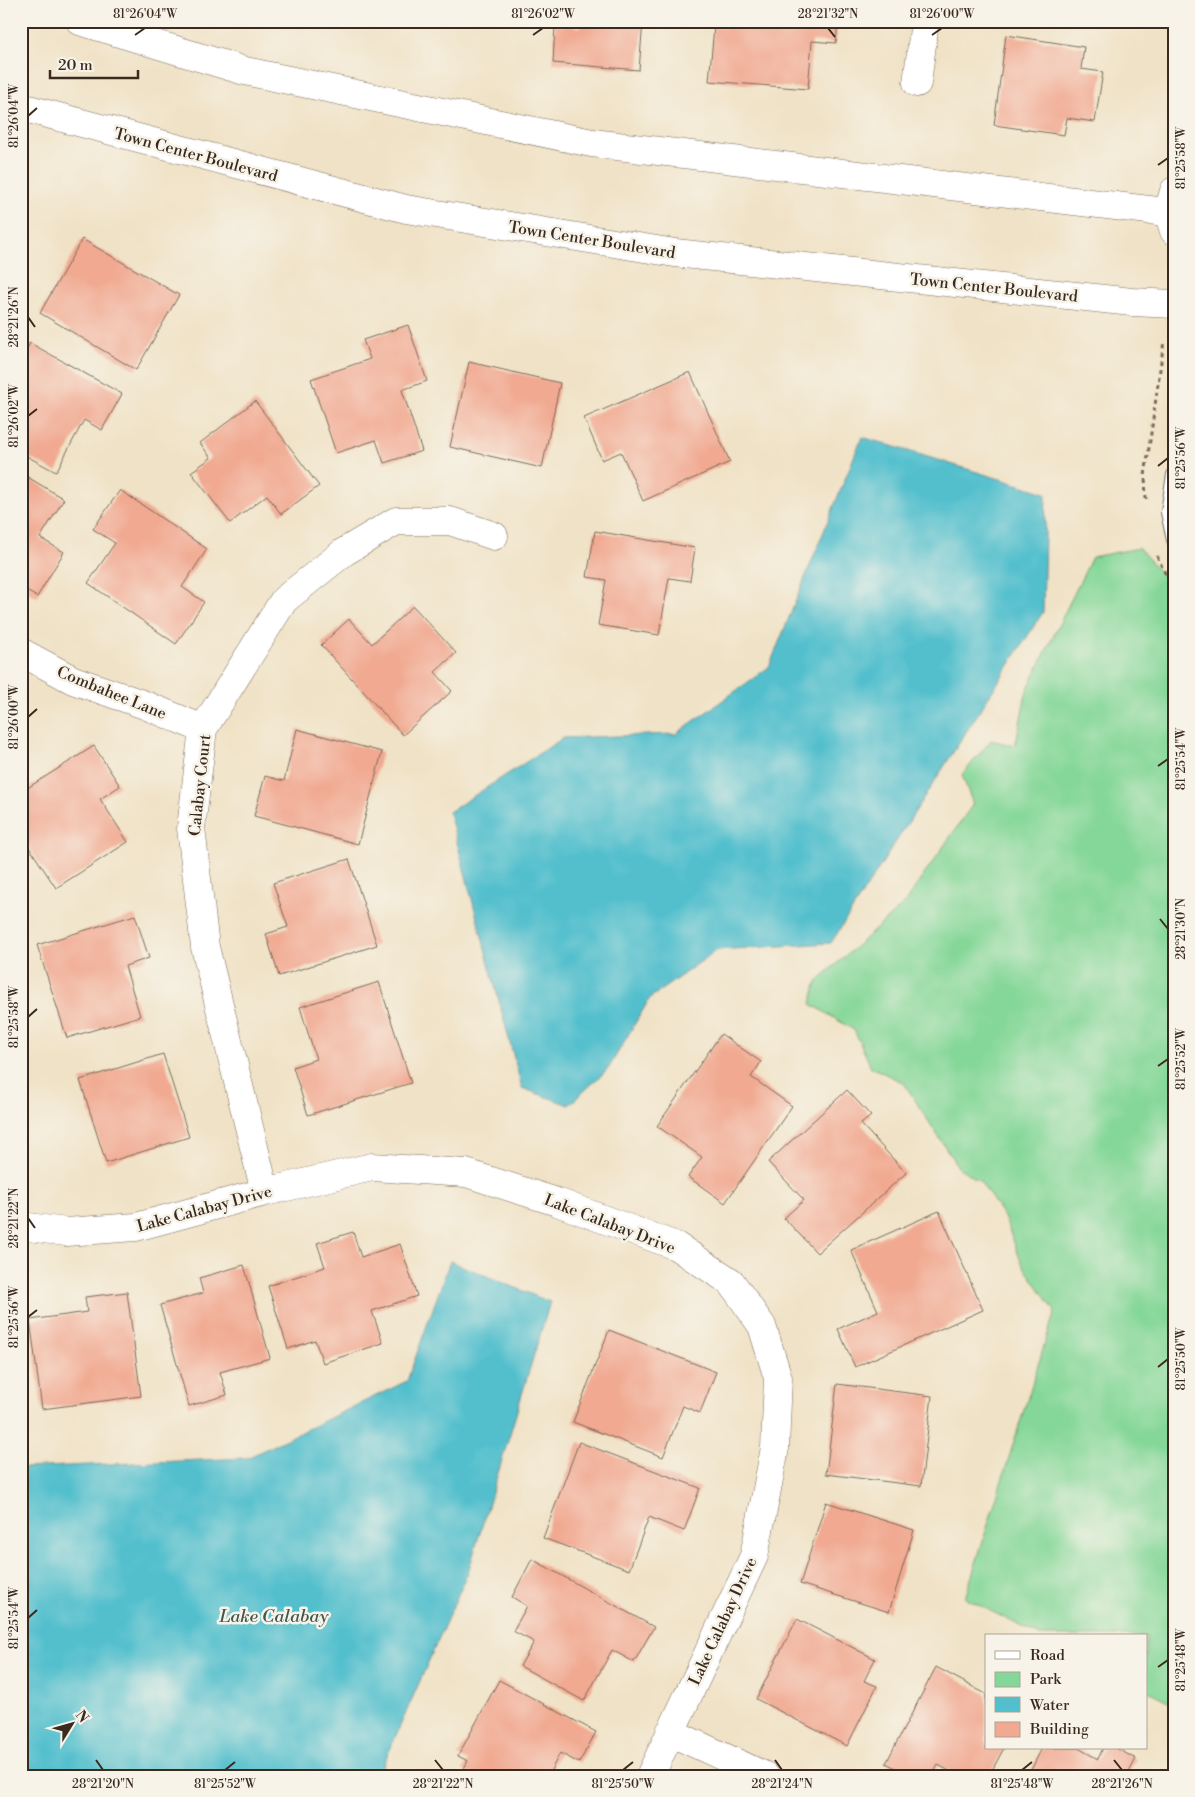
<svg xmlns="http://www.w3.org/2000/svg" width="1195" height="1797" font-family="'Libre Bodoni',serif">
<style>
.green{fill:#84d798;stroke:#60805b}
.water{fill:#53bfcd;stroke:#477476}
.building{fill:#f1a991}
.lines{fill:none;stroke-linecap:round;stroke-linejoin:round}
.lane-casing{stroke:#7a6a59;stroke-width:16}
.street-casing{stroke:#7a6a59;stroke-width:29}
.secondary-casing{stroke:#7a6a59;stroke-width:29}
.path{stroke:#7a6a59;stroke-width:3;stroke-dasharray:4 4;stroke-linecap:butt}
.lane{stroke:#fff;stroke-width:14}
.street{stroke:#fff;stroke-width:28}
.secondary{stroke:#fff;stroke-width:28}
.ticks{fill:none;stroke:#3b2a1e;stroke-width:2}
.labels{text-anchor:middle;stroke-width:5;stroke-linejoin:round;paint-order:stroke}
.street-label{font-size:16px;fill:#3b2a1e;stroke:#f7f3e8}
.water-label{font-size:18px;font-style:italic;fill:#425753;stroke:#f7f3e8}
.neatline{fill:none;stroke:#3b2a1e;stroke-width:2}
.ticks-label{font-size:12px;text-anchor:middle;fill:#3b2a1e}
</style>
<rect width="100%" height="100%" fill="#f7f3e8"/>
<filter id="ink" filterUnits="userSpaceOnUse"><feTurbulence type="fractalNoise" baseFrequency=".02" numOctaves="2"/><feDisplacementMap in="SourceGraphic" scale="10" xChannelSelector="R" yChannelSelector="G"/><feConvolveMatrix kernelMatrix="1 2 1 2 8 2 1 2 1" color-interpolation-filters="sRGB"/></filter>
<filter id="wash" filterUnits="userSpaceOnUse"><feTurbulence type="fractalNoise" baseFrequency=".0096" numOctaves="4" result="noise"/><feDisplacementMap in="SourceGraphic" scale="20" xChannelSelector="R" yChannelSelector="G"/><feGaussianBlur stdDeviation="1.12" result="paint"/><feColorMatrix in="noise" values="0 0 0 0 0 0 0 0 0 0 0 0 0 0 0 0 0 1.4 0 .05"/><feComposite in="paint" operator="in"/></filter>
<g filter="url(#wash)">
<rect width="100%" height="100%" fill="#f0e2c6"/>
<path class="green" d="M1139 548 1174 588V1704L1146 1690V1636H1040L965 1598 1055 1311 1022 1264 1004 1217 980 1181 958 1167 904 1083 871 1067 854 1030 811 1004 817 981 903 905 973 804 962 775 991 740 1015 746 1027 690 1092 557Z"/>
<path class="water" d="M862 437 1046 493 1043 612 831 943 717 950 650 998 608 1069 569 1105 522 1088 449 812 563 738 676 734 769 667Z
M450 1261 550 1302 468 1572 378 1776H21V1468L247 1458 407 1381Z"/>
<g id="blocks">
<path class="building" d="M581 21H643L639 70 553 63 555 25 581 27Z
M745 21H838L836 43 812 41 808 89 709 81 714 27 744 29Z
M1006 35 1084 47 1081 69 1103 72 1095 122 1067 118 1064 135 994 125Z
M82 239 179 295 136 370 40 313Z
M408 325 427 381 402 390 422 451 384 463 376 440 336 453 311 379 370 359 363 340Z
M30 343 122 394 102 430 84 420 56 472 21 453V359Z
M469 362 560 383 542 468 450 447Z
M690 372 730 462 643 501 621 452 602 460 584 418Z
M255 401 319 486 281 514 267 495 230 523 191 472 211 458 200 443Z
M21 473 64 499 40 538 64 552 37 597 21 588Z
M120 490 207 549 182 587 204 602 176 644 88 583 115 543 93 529Z
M595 531 695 548 690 581 669 578 659 635 598 625 606 580 587 577Z
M413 606 456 653 435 672 452 691 403 735 321 645 349 619 372 644Z
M297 729 382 752 358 844 254 816 265 776 284 781Z
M94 746 120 786 100 799 128 842 56 888 21 835V792Z
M349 859 377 945 279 976 266 934 288 927 273 883Z
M135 915 149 958 125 966 140 1016 67 1038 37 945Z
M379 982 411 1083 308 1115 293 1067 316 1059 300 1007Z
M721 1034 761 1062 751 1077 792 1106 725 1203 688 1177 702 1157 657 1126Z
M163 1054 189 1137 106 1163 80 1080Z
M847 1090 871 1116 861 1124 906 1173 817 1253 784 1218 804 1200 768 1162Z
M939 1211 983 1310 855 1367 838 1329 878 1311 851 1250Z
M353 1232 361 1257 400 1244 417 1296 372 1311 383 1343 323 1363 315 1340 288 1349 268 1286 325 1267 317 1243Z
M244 1265 270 1358 220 1372 227 1395 189 1406 160 1305 203 1293 199 1278Z
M127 1292 141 1396 42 1409 30 1320 87 1312 85 1297Z
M609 1330 716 1372 700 1413 683 1406 663 1457 573 1422Z
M837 1384 932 1396 921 1486 826 1474Z
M579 1442 700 1488 684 1531 649 1517 629 1570 543 1538Z
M826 1502 914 1530 889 1612 800 1584Z
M532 1559 654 1627 634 1662 612 1650 584 1701 520 1666 534 1642 513 1631 527 1606 512 1597Z
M797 1619 875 1659 864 1681 877 1686 847 1746 756 1699Z
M936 1667 986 1694V1748H1004L989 1776H959L938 1765 932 1776H910L886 1763Z
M499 1680 596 1732 579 1763 560 1753 548 1776H474L463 1770 468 1761 458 1756Z
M1042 1748H1078L1098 1759 1103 1748H1116L1136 1759 1127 1776H1028Z"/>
</g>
</g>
<g filter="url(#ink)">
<use href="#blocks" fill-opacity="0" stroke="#7a6a59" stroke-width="1"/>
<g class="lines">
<defs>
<path id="lane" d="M1174 475 1168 512 1174 540"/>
<path id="street" d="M917 83 925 21
M1174 191 1168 212 1174 231
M21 652 73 680 145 705 203 729
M265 1192 205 947 191 828 203 729 284 600 344 552 396 521H450L494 536
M21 1226 66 1232 136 1227 265 1192 372 1167 466 1173 557 1202 676 1246 731 1282 762 1326 778 1378 775 1448 754 1556 650 1776
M670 1732 765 1776"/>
<path id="secondary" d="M80 21 245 71 592 143 1174 213
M21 107 406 209 675 253 1132 302 1174 304"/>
</defs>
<use href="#lane" class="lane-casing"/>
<use href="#street" class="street-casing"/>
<use href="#secondary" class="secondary-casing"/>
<path class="path" d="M1146 499 1145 476 1164 341
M1157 556 1165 573 1174 579"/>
<use href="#lane" class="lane"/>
<use href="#street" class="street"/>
<use href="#secondary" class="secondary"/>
</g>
</g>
<path class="ticks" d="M828 28 835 37M135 35 145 28M533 35 543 28M932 35 942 28M28 116 37 108M1158 165 1168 158M28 317 35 327M28 416 37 409M1158 466 1168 458M28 717 37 709M1158 766 1168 759M1160 919 1168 929M28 1017 37 1009M1158 1066 1168 1059M28 1218 35 1228M28 1317 37 1310M1158 1367 1168 1359M28 1618 37 1610M1158 1667 1168 1660M96 1760 103 1770M435 1760 443 1770M775 1760 782 1770M1114 1760 1122 1770M225 1770 235 1762M623 1770 633 1762M1022 1770 1032 1762"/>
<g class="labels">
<g class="street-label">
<text transform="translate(196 154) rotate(15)" y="6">Town Center Boulevard</text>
<text transform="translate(592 239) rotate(9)" y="6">Town Center Boulevard</text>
<text transform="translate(994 287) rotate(6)" y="6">Town Center Boulevard</text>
<text transform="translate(112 692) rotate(22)" y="6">Combahee Lane</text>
<text transform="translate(199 785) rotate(-84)" y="6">Calabay Court</text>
<text transform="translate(204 1208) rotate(-15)" y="6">Lake Calabay Drive</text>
<text transform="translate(610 1223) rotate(21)" y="6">Lake Calabay Drive</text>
<text transform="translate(722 1621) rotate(-65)" y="6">Lake Calabay Drive</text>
</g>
<g class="water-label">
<text x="274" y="1622">Lake Calabay</text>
</g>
</g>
<rect width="1195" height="1797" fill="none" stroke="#f7f3e8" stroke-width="55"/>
<rect x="985" y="1634" width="162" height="115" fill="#f7f3e8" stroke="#aca397"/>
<rect x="995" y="1651" width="25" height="8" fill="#ffffff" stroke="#aca397"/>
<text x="1030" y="1660" font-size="15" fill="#3b2a1e">Road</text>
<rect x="995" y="1672" width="25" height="15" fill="#84d798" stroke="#aca397"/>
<text x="1030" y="1684" font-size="15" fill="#3b2a1e">Park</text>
<rect x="995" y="1697" width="25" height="15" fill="#53bfcd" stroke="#aca397"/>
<text x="1030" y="1710" font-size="15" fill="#3b2a1e">Water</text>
<rect x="995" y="1722" width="25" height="15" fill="#f1a991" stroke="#aca397"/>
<text x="1030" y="1734" font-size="15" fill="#3b2a1e">Building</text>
<g transform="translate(72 1724) rotate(53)" stroke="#f7f3e8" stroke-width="4" paint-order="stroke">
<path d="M0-4L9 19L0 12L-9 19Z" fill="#3b2a1e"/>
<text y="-8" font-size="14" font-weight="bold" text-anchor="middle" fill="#3b2a1e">N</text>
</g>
<path d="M50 70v8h88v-8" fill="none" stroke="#3b2a1e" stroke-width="2.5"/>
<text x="58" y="70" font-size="15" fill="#3b2a1e" stroke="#f7f3e8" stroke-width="4" paint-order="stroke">20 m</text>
<rect x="28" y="28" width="1140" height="1742" class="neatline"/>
<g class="ticks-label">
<text x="145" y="18">81°26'04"W</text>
<text x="543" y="18">81°26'02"W</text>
<text x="828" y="18">28°21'32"N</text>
<text x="942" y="18">81°26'00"W</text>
<text transform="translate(14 116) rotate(-90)" y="4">81°26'04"W</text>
<text transform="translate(1181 158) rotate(-90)" y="4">81°25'58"W</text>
<text transform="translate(14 317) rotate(-90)" y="4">28°21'26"N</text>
<text transform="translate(14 416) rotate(-90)" y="4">81°26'02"W</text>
<text transform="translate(1181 458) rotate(-90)" y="4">81°25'56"W</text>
<text transform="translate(14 717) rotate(-90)" y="4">81°26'00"W</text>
<text transform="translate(1181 759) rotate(-90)" y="4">81°25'54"W</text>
<text transform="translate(1181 929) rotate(-90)" y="4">28°21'30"N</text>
<text transform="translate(14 1017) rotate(-90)" y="4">81°25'58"W</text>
<text transform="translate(1181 1059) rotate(-90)" y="4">81°25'52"W</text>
<text transform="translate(14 1218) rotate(-90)" y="4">28°21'22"N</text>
<text transform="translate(14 1317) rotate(-90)" y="4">81°25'56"W</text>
<text transform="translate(1181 1359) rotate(-90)" y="4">81°25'50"W</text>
<text transform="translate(14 1618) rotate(-90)" y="4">81°25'54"W</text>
<text transform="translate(1181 1660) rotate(-90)" y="4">81°25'48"W</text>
<text x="103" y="1788">28°21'20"N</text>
<text x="225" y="1788">81°25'52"W</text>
<text x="443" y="1788">28°21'22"N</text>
<text x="623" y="1788">81°25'50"W</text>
<text x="782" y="1788">28°21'24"N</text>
<text x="1022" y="1788">81°25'48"W</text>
<text x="1122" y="1788">28°21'26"N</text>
</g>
</svg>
